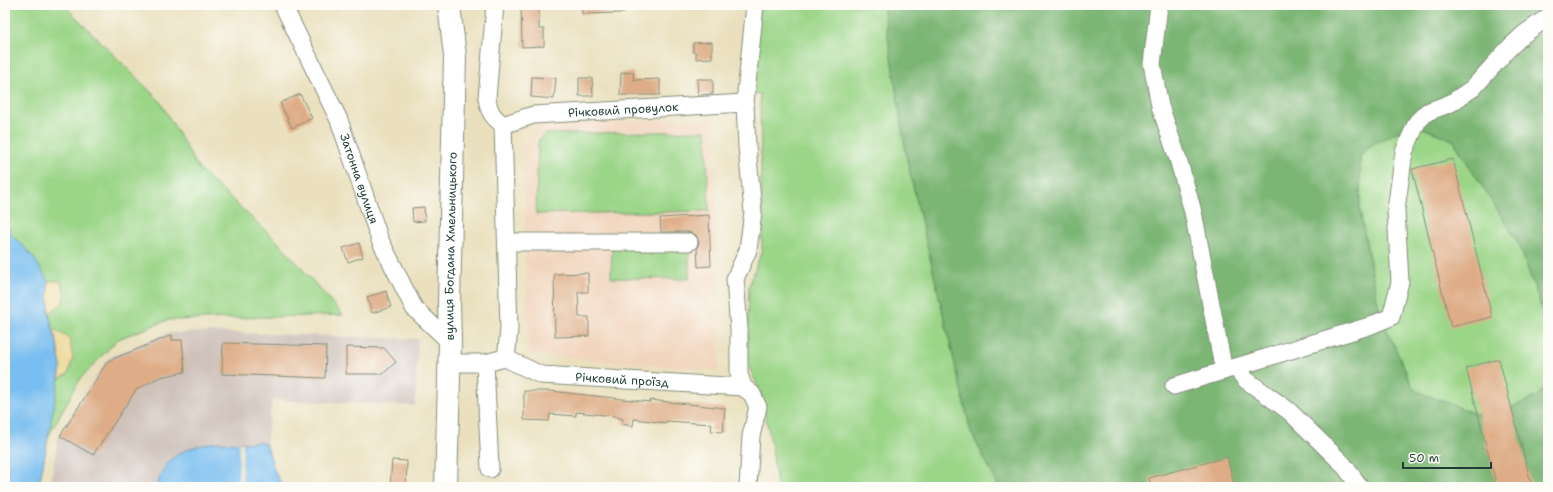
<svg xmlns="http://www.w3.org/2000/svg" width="1553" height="492" font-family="'Shantell Sans',sans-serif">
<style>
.built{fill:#f1d5bd}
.industrial{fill:#cec1ba}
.green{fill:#9bd588;stroke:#5d895e}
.forest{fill:#7cb674;stroke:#4e7a54}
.sand{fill:#eeda9e;stroke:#868c69}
.water{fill:#79bef0;stroke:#4c7e92}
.pier{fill:#eae0be}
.building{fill:#dead87}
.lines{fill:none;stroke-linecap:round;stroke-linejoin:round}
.minor-casing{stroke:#848e79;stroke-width:19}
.major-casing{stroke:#848e79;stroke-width:24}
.minor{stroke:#fff;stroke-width:17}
.major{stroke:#fff;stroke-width:22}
.labels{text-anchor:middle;stroke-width:4;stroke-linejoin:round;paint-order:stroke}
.street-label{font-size:12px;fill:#1f3d34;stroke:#fdfcf7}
</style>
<rect width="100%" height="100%" fill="#fdfcf7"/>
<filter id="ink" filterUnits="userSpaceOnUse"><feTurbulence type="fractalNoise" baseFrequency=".025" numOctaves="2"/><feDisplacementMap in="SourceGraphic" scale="8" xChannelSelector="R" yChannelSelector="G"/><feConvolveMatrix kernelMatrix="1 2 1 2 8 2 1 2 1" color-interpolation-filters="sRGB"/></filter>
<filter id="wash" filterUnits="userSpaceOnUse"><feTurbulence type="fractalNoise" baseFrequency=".012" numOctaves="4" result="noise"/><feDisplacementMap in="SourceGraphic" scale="16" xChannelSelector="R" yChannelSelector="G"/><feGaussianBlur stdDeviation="0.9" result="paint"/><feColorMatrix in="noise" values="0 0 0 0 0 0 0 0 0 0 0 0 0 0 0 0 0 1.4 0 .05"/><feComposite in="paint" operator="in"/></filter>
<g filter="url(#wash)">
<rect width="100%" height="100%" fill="#eae0be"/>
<path class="built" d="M712 119 717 215 719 371 528 354 523 145 531 133 539 127 549 123Z"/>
<path class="industrial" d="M210 332 418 339 415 406 272 400 266 444 259 442 243 443 217 442 200 445 184 451 173 458 160 474 157 487H50L58 436 108 358 167 333Z"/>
<path class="green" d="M5 5H64L159 100 199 169 281 245 343 315 168 320 118 339 80 379 47 439 61 367 57 343 33 257 11 234 5 220Z
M760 5H883L907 160 971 432 999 487H777L772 447 760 391 747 362 749 286 762 250 760 94 751 93Z
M1413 124 1453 140 1519 244 1548 326V386L1536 397 1486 418 1414 390 1380 314 1360 211V156L1373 144Z
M706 131 709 211 536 214 538 143 540 138 545 134Z
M612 247 689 248V279L611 278Z"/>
<path class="forest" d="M883 5H1548V326L1519 244 1453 140 1413 124 1373 144 1360 156V211L1380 314 1414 390 1486 418 1536 397 1548 386V487H999L971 432 907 160Z"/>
<path class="sand" d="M48 281H61L64 293 63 302 49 314Z
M53 329 69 338 73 358 68 374 59 379C62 362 58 346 53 329Z"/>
<path class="water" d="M5 220 11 234 33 257 48 281 49 314 57 344 61 367 39 487H5Z
M217 442 243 443 259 442 266 444C272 458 273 476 285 487H157C164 454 187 447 217 442Z"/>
<path class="pier" d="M239 443H243L242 487H238Z"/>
<g id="blocks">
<path class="building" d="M521 5H539V29H544V46L522 47Z
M581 5H624V13L582 14Z
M712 42V58L696 59V52H693V43Z
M633 72 634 80 660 79V95H620L621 73Z
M532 77 556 78 554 99 531 97Z
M579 78H592L593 96H579Z
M697 79H713V94L698 95Z
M300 94 312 118 292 128 280 103Z
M1453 159 1492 317 1451 327 1412 169Z
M424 207 425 221 413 222 412 208Z
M709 215 711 266 698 267 697 248 699 242 696 235 689 232H661L660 218Z
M359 243 363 257 348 262 343 248Z
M588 273V292H578L579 317H589V336L555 337 554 274Z
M386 291 391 307 372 313 367 297Z
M172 335V340H182L185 372 160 377 136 390 93 455 60 436 108 361Z
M223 343 326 346 325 378 222 374Z
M346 347 384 348 396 362 383 374H346Z
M1499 359 1532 487H1497L1466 368Z
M524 391H550L650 402V400L725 408 723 432 711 431 712 424 666 421V423L634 419 633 426 622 424 623 419 614 416 576 412V416L550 414 549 421 524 420Z
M1227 457 1235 487H1151L1149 478Z
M392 460 407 461 406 487H390Z"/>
</g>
</g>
<g filter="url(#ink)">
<use href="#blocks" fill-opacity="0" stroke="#848e79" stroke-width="1"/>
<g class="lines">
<defs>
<g id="minor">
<path id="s1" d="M283 5 339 120 380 240 414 308 450 342"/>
<path d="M1159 5 1152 64 1160 106 1179 162 1193 212 1224 371"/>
<path id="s2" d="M503 125 533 115 745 103"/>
<path d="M508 242H689"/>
<path id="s3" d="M505 358 541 375 743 387"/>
<path d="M449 363H485"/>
<path d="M1236 368 1246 380 1289 411 1343 464 1360 487"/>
<path d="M1174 386 1369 326 1391 317 1400 282 1396 210 1404 152 1417 122 1427 112 1451 103 1473 88 1509 48 1524 34 1548 17"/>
<path d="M490 469 485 363 505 358 507 350 509 329 503 125C492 116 489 112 487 98L495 5"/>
<path d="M748 487 751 436 758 407 752 394 743 387 739 374V329L735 279 748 250 753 212 747 146 745 103 755 5"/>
</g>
<g id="major">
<path id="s4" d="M446 487 450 342 449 303 455 56 449 5"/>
</g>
</defs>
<use href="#minor" class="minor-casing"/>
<use href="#major" class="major-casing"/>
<use href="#minor" class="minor"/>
<use href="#major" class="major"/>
</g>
</g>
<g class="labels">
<g class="street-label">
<text dy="4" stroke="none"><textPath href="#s2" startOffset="122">Річковий провулок</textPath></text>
<text dy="4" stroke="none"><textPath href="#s1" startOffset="190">Затонна вулиця</textPath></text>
<text dy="4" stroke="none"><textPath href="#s4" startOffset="241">вулиця Богдана Хмельницького</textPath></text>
<text dy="4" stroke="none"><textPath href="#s3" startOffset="121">Річковий проїзд</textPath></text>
</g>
</g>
<rect width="1553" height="492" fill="none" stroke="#fdfcf7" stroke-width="20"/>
<path d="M1403 462v6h88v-6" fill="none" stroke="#1f3d34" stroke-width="2"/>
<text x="1409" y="462" font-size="12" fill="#1f3d34" stroke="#fdfcf7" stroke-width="3" paint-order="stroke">50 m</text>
</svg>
